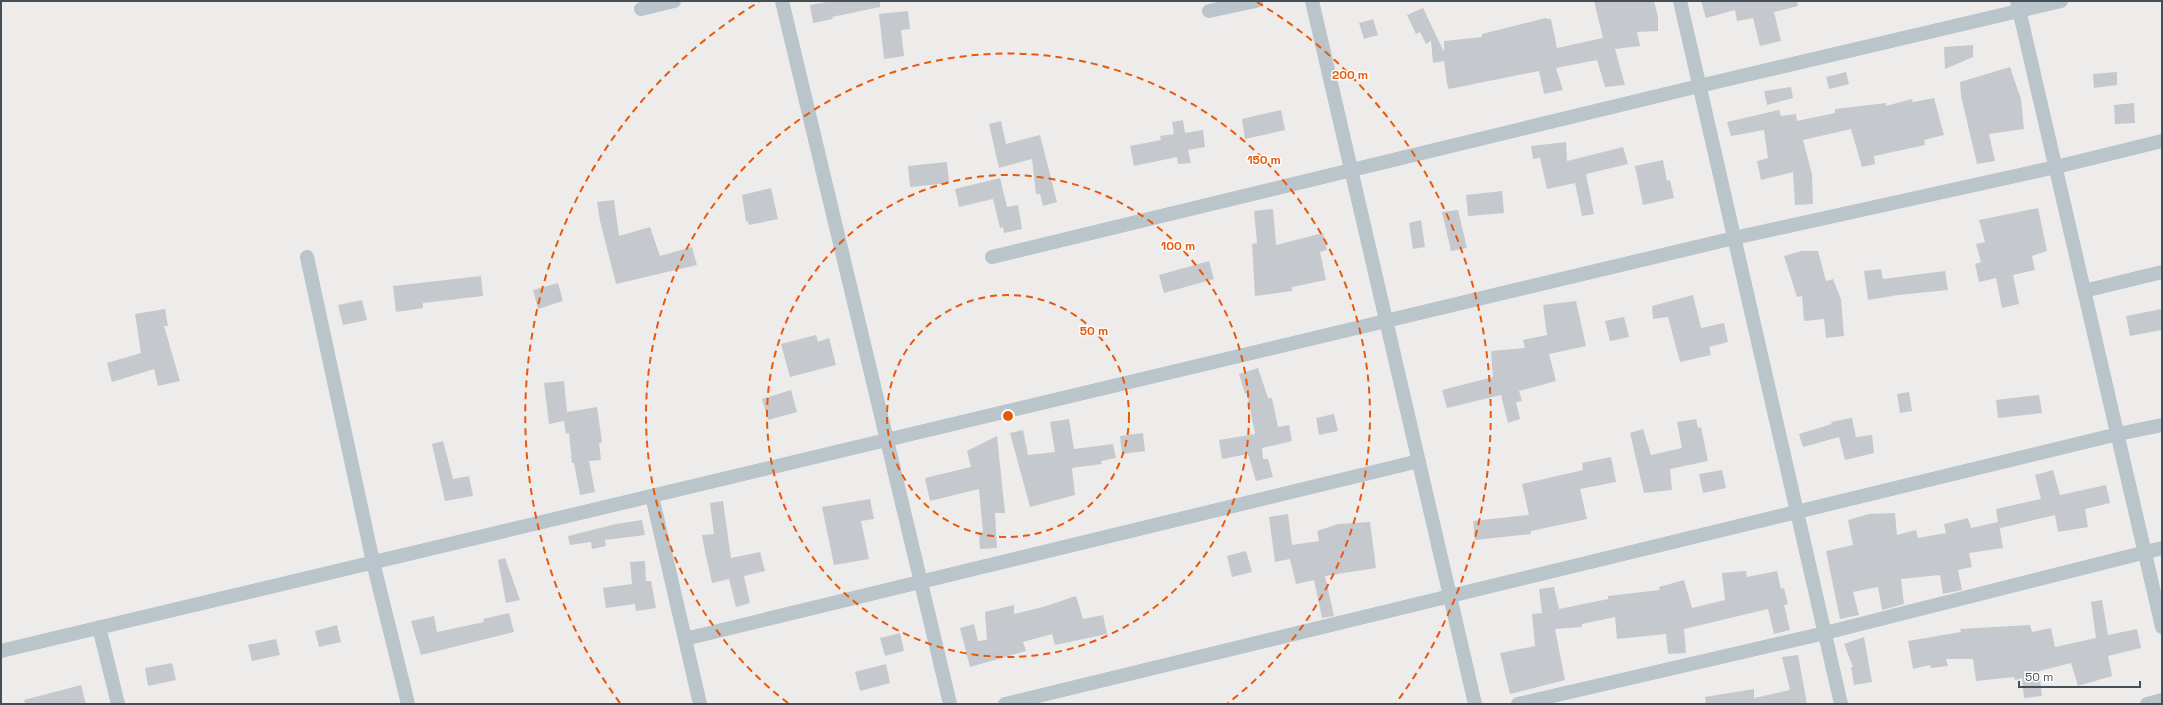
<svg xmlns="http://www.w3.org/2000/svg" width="2163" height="705" font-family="'Space Grotesk',sans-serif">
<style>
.building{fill:#c5c9ce}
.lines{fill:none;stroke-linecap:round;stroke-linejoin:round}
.street{stroke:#b9c4cb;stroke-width:14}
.ring{fill:none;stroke:#e8590c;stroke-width:2;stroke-dasharray:7 5}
.centre{fill:#e8590c;stroke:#fff;stroke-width:2}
.ring-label{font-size:12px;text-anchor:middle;font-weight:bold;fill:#e8590c;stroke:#fff;stroke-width:3;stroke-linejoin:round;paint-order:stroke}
</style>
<rect width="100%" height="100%" fill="#eeebeb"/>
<path class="building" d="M832 1H880V7L832 17 833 19 813 23 810 5Z
M1594 1H1654L1658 17V31L1637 32 1640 46 1615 49 1625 85 1605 87 1597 60 1556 68 1563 90 1544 94 1539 71 1449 89 1447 84 1444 61 1433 63 1431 41 1426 44 1420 32 1416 34 1407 15 1423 8 1444 52V41L1482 37V34L1546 18 1547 19H1551L1557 48 1603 38Z
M1701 1H1797L1798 6 1774 12 1781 41 1760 46 1753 18 1737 21 1735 10 1706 18Z
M908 11 910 29 901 30 904 56 884 59 879 14Z
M1373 19 1378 35 1364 39 1359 23Z
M1973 45V57L1945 69 1944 47Z
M2010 67 2021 99 2024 129 1989 134 1995 161 1977 164 1961 96 1960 82Z
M1846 72 1849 84 1829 89 1826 77Z
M2117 72V85L2094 88 2093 74Z
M1791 87 1793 98 1767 105 1764 91Z
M1934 98 1944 135 1924 140 1925 145 1874 156 1875 164 1862 167 1851 129 1803 140 1812 174 1813 204 1795 205 1793 172 1761 180 1757 161 1768 158 1764 130 1731 136 1727 122 1779 110 1781 116 1796 114 1797 121 1835 113V109L1886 103V106L1912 99 1913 102Z
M2134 103 2135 123 2115 124 2114 105Z
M1281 110 1285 130 1245 139 1242 119Z
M1183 120 1185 133 1203 130 1205 147 1188 150 1191 163 1178 164 1177 157 1134 166 1130 146 1161 140 1160 136 1174 134 1172 122Z
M1001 121 1006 144 1040 135 1057 202 1043 206 1040 194H1036L1032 159 999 168 989 124Z
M1566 142 1567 161 1623 147 1628 164 1586 174 1594 214 1582 216 1575 183 1547 189 1540 158 1533 159 1531 146Z
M1663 160 1667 181 1670 180 1674 198 1643 205 1635 166Z
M947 162 949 183 910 187 908 166Z
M1000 178 1007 207 1018 205 1022 229 1004 233 1003 227 1000 228 993 199 959 207 955 189Z
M771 188 778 219 749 225 748 221 746 222 742 195Z
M1502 191 1504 213 1468 216 1466 195Z
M614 200 619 236 650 227 660 256 692 247 697 265 616 284 600 221 597 202Z
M2038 208 2047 251 2032 256 2035 270 2013 275 2019 304 2002 308 1996 278 1979 282 1975 264 1981 262 1976 244 1985 242 1979 220Z
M1273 209 1276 245 1323 233 1327 250 1320 252 1326 280 1292 287V291L1255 296 1252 244 1257 243 1254 211Z
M1458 210 1467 248 1451 251 1442 212Z
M1421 220 1425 247 1413 249 1409 223Z
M1801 251H1818L1826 281 1833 279 1841 299 1844 336 1826 338 1824 319 1804 321 1802 296 1797 297 1784 256Z
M1209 261 1214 279 1164 293 1159 275Z
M1881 269 1883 279 1945 271 1948 290 1898 295 1868 300 1864 271Z
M481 276 483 296 423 303V308L396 312 393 286Z
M558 283 563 301 538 309 533 290Z
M1693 295 1701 328 1724 323 1728 342 1709 347 1711 355 1680 362 1668 317 1653 319 1652 306Z
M362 300 367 320 343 325 338 305Z
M1576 301 1586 346 1549 354 1556 381 1519 391 1522 401 1516 402 1520 419 1508 423 1501 395 1447 408 1442 390 1493 377 1491 351 1525 348 1523 340 1547 335 1543 305Z
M165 309 168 326H164L180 381 158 386 154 369 112 382 107 363 141 353 135 314Z
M2162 309V330L2130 336 2126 316Z
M1624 317 1629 337 1610 341 1605 321Z
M816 335 818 342 829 338 836 365 790 377 781 344Z
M1258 368 1268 398H1272L1278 427 1289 425 1292 441 1262 448 1263 459H1268L1273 477 1256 481 1248 454 1222 459 1219 440 1255 434 1247 393 1245 394 1239 374Z
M564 381 567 412 597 407 602 442 599 443 601 460 589 461 595 492 580 495 574 463H572L569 433 566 434 564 421 549 424 544 383Z
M791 390 797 412 768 420 762 399Z
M1909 392 1912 411 1900 413 1897 394Z
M2039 395 2042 413 1998 418 1996 400Z
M1334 414 1338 431 1319 435 1316 418Z
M1852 418 1856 437 1872 435 1874 453 1845 460 1839 437 1803 447 1799 434 1832 424 1831 422Z
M1069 419 1074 449 1113 444 1116 458 1101 461 1102 464 1072 468 1075 495 1030 507 1010 433 1023 430 1028 455 1055 452 1050 422Z
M1696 419 1698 428 1701 427 1708 461 1670 469 1672 490 1644 493 1630 433 1643 429 1651 455 1682 448 1677 422Z
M1143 433 1145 451 1122 454 1120 436Z
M997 436 1005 513H995L997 548 980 549 979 532H983L979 489 930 501 925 478 971 467 967 451Z
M443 441 453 479 469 476 473 496 445 501 432 444Z
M1611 457 1616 482 1580 489 1587 519 1531 531V534L1475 540 1473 521 1529 515 1522 484 1583 470 1582 463Z
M1722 470 1726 488 1703 493 1699 474Z
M2053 470 2060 495 2106 485 2110 503 2085 509 2088 527 2058 532 2055 515 2000 528 1999 524 2003 548 1969 553 1972 567 1958 570 1962 590 1943 594 1940 575 1901 579 1904 604 1882 610 1878 587 1853 592 1859 615 1840 619 1826 551 1853 545 1848 520 1869 514 1895 513 1897 535 1916 530 1918 538 1946 533 1944 524 1968 518 1971 528 1998 522 1996 509 2041 499 2035 475Z
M870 499 874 519 861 521 869 559 834 565 822 507Z
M723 501 731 558 760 552 765 571 744 576 750 603 736 607 729 579 712 583 704 547 702 535 714 534 710 503Z
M1288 514 1292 545 1319 541 1317 531 1338 524 1370 522 1376 568 1325 576 1334 616 1322 618 1314 580 1296 584 1290 559 1275 562 1269 517Z
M642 520 645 535 605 540 606 546 592 549 591 542 570 545 568 536 616 524Z
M1246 551 1252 572 1232 577 1227 556Z
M505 558 520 600 506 603 498 560Z
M645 561 646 581H651L656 608 636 611 635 604 606 608 603 588 632 584 630 562Z
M1746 571 1747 577 1777 571 1781 589 1784 588 1788 604 1784 605 1790 630 1774 634 1768 609 1684 629 1686 653 1668 654 1666 634 1617 639 1615 617 1582 624V627L1555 629 1565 680 1510 694 1500 653 1535 646 1532 614 1542 613 1539 589 1554 587 1559 609 1608 599V596L1660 590 1659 587 1684 580 1692 608 1725 600 1722 573Z
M1076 596 1083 619 1103 615 1107 634 1055 645 1052 634 1023 642 1026 651 970 667 960 628 974 624 978 641 987 640 985 612 1014 605V614L1043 607Z
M2102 600 2108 635 2137 629 2141 648 2108 656 2112 676 2078 686 2071 663 2039 671 2042 696 2024 698 2022 678 2015 680 2014 677 1976 681 1973 659H1946L1948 666 1931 668 1930 665 1913 669 1908 641 1961 632 1960 629 2030 625 2032 632 2051 628 2055 647 2096 638 2091 602Z
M509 613 514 632 421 655 411 621 434 616 437 632 484 622 483 619Z
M337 625 341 642 319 647 315 631Z
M900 633 904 651 885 656 880 638Z
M1864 637 1872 682 1854 685 1851 667H1853L1844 644Z
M276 639 280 655 252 661 248 645Z
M1798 655 1807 704H1706L1705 697 1754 689V698L1790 690 1782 657Z
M172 663 176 680 148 686 145 668Z
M886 664 890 683 860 691 855 672Z
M81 685 86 704H25L24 700Z"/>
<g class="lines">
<path class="street" d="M782 1 950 704
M1312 1 1475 704
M1680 1 1841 704
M2017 1 2162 627
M641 9 674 1
M1209 11 1256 1
M307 257 373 562 408 704
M992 257 1699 86 2061 1
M2084 291 2162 272
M652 496 700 704
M99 627 118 704
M685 639 1419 461
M1 651 1734 238 2056 167 2162 141
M1005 704 2118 434 2162 425
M1518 704 1825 633 2162 548
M2147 704 2162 700"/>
</g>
<g class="ring">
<circle cx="1008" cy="416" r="121"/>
<circle cx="1008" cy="416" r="241"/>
<path d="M788 703A362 362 0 1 1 1228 703"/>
<path d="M620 703A483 483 0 0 1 759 2M1257 2A483 483 0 0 1 1396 703"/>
</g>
<circle cx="1008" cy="416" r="6" class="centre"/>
<g class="ring-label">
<text x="1350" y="79">200 m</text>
<text x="1264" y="164">150 m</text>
<text x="1178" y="250">100 m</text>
<text x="1094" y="335">50 m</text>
</g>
<rect width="2163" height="705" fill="none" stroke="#445058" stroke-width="4"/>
<path d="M2019 681v6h121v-6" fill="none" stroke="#445058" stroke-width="2"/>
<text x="2025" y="681" font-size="12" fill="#445058" stroke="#ffffff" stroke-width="3" paint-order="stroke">50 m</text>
</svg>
